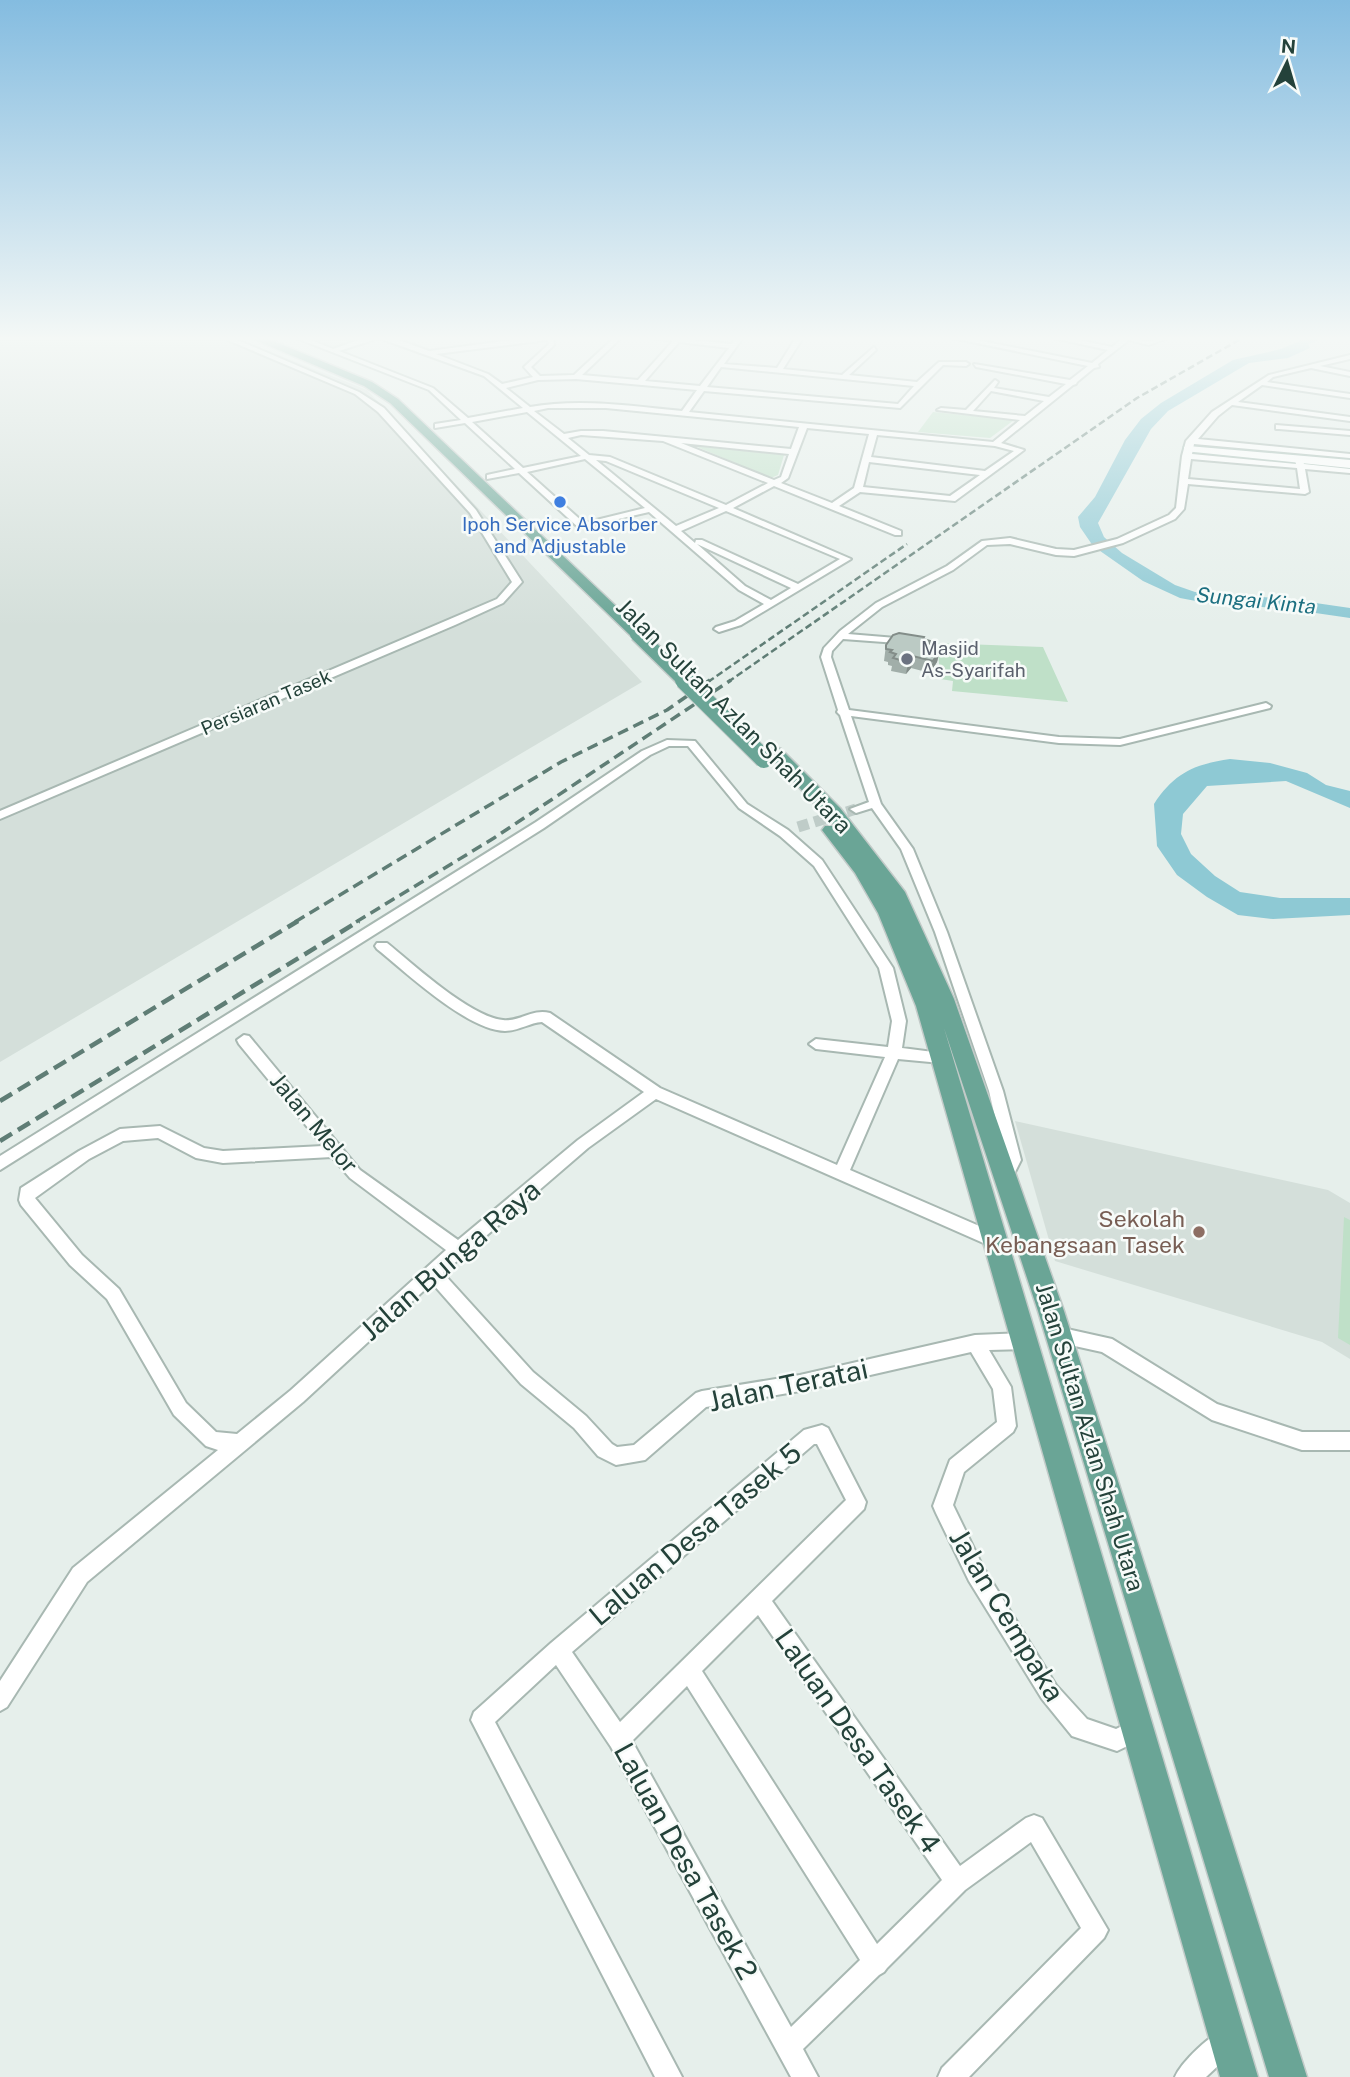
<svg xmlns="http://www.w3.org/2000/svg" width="1350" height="2077" font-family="'Public Sans',sans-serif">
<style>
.built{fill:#d4dfda}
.green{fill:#bfe0c8}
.water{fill:#8ec9d4}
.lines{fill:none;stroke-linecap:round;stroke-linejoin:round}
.river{fill:#8ec9d4;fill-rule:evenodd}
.street-tunnel{stroke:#bfccc8;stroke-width:11;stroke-dasharray:11 6;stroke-linecap:butt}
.street-casing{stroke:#a8b8b2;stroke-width:4}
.secondary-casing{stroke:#a4bbb3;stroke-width:3}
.primary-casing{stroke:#c2cac8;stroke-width:3}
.street{fill:#fff;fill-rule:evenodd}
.secondary{fill:#fff;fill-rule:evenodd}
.primary{fill:#6aa596;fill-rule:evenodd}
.rail-far2{stroke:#5f7d75;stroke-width:2.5;stroke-dasharray:7 3.5;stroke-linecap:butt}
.rail-far1{stroke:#5f7d75;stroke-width:3.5;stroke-dasharray:11 6;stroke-linecap:butt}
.rail{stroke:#5f7d75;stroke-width:4.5;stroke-dasharray:14 7;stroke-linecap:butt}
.primary-bridge-far1-casing{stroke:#c2cac8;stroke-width:17;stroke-linecap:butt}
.primary-bridge-casing{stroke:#c2cac8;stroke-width:20;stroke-linecap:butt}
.primary-bridge-far1{stroke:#6aa596;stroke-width:14}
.primary-bridge{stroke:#6aa596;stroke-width:18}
.wall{fill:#a1aea9}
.shaded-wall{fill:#838d89}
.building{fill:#bbcac4;stroke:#838d89;stroke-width:2}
.shop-dot{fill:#3f7fe0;stroke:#f7fbf9;stroke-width:2.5}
.worship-dot{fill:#6b7280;stroke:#f7fbf9;stroke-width:2.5}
.education-dot{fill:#8d6e63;stroke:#f7fbf9;stroke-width:2.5}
.labels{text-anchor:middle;stroke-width:5;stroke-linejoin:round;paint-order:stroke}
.far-shop-label{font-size:19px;fill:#366cbe;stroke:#f7fbf9}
.far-worship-label{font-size:19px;fill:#5b616d;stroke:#f7fbf9;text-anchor:start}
.far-street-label{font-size:19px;fill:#24423a;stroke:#f7fbf9}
.far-water-label{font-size:21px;font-style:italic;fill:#1c6f80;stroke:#f7fbf9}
.street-label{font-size:23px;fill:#24423a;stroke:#f7fbf9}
.education-label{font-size:23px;fill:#785e54;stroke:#f7fbf9;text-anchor:end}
.near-street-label{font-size:28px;fill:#24423a;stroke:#f7fbf9}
</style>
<rect width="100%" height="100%" fill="#e6efeb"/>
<path class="built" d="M0 336H231L367 390 642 682 0 1062Z
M286 336H384L332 354Z
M1015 1121 1328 1190 1350 1203V1359L1322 1342 1055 1261Z"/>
<path class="green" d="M933 412 1014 420 990 438 918 432Z
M695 446 784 455 778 475 771 478Z
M937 643 1043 647 1068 702 952 691 953 681 934 678 940 673Z
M1344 1217 1350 1220V1345L1338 1338Z"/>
<path class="water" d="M1308 343 1310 348 1288 358 1249 363 1168 411 1151 429 1098 523 1104 537 1122 553 1175 585 1195 592 1288 599 1350 608V618L1281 608 1217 605 1180 598 1143 581 1093 546 1080 527 1078 517 1095 497 1125 440 1141 419 1161 403 1233 360Z
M1230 759 1270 763 1307 773 1326 785 1350 791V808L1286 781 1207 786 1183 814 1181 834 1191 854 1215 876 1240 892 1280 898H1350V915L1273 919 1238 915 1207 897 1177 875 1157 846 1154 804C1174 773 1195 764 1230 759Z"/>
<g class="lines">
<path class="river" d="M1311 336H1328L1282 355 1272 353Z"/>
<path class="street-tunnel" d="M798 827 856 809"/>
<defs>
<path id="street" d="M218 336H228L359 392 384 408 476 510 522 582 503 603 455 625 0 819V811L497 599 512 582 470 513 378 412 355 394Z
M291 336H301L333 349 370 336H388L429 351 542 336H564L553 339 554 345 531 367 540 376 574 375 616 336H623L582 375 638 380 673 341 637 336H684L682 339 732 344 737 336H744L724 364 777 368 797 336H804L783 369 842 375 874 347 876 350 849 375 917 382 939 362H966L969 364 966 366 943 365 900 408 704 391 689 412 993 442 1020 420 937 410 941 408 966 410 995 380 998 382 994 388 1049 397 1066 384 976 367 974 364 1070 380 1088 366 942 336H957L1092 363 1108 350 1044 336H1060L1112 347 1122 339 1117 336C1128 336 1138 341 1148 341 1156 341 1164 336 1173 336L1149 345 1129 340 1098 364 1099 367 1094 368 1077 382 1076 384 1073 385 1001 443 1024 450 955 501 860 492 839 506 901 531V535H895L774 486 733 508 851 559 741 625 719 632 714 629 716 627 735 621 764 604 739 590 649 512 579 528 519 473 487 479V475L515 469 465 423 435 428V424L461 420 429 390ZM379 338 484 376 523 408 468 418 433 388 339 351ZM547 340 549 344 524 367 533 377 502 384 488 374 436 354ZM679 342 729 348 700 386 645 381ZM721 367 914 386 898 404 707 387ZM576 379 697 390 682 411C632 406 580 398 530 407L506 388 538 380ZM991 391 1044 401 1025 416 973 411ZM548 408H606L799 427 791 449 603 431H581L564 434 534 411ZM527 412 581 456 523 468 472 422ZM807 428 869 434 854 488 832 503 781 483 788 478ZM581 435 663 441 768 483 726 505 610 457 589 455 568 438ZM877 435 995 446 1014 451 985 471 871 457ZM681 443 789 454 781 477 774 480ZM585 459 645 508 584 523 527 472ZM596 460 606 461 719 508 676 526ZM869 462 980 475 950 496 863 487ZM726 511 840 559 798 584 702 540H696L695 543 681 531ZM697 544 791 588 771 600 745 586Z
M1350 355V359L1320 366 1350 372V376L1311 368 1273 377 1267 382 1350 394V398L1262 385 1238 402 1350 417V421L1232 405 1218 416 1198 439 1350 454V458L1194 444 1192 454 1296 464 1295 460 1299 458H1302L1304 464 1350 469V473L1305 469 1309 492 1305 494 1188 484 1184 509 1175 519 1123 543 1074 556 1056 555 1010 544 987 545 953 570 882 607 848 634 908 639 911 640V644L843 639 832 651 831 657 849 710 1059 737 1120 739 1266 703 1271 706 1270 708 1120 745 1059 743 851 716 881 804 913 849 947 932 1003 1091 1021 1160 1011 1180 1006 1182 1001 1180 998 1176 1005 1160 989 1091 935 932 901 849 872 808 856 813 850 809 869 802 840 715 837 712 838 710 821 657 824 648 840 631 876 603 947 566 982 541 1010 538 1056 549 1074 550 1117 539 1169 515 1176 508 1182 456 1186 441 1212 412 1269 375ZM1191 459 1297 468 1300 489 1188 479Z
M1276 425 1350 431V435L1279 429H1276Z
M667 740 695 741 747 804 788 830 822 860 893 968 906 1021 902 1048 941 1053 946 1054 948 1058 946 1062 941 1063 898 1059 850 1170 1000 1235 1002 1240 1000 1245 994 1247 988 1245 656 1099 588 1148 443 1273 533 1372 586 1416 612 1444 617 1447 634 1445 696 1393 702 1391 800 1375 975 1335 1026 1333 1032 1335 1035 1341 1032 1347 1026 1349 989 1350 1011 1387 1016 1426 1013 1432 964 1472 953 1505 983 1567 1056 1685 1087 1719 1116 1729 1138 1718 1146 1721 1149 1729 1146 1737 1117 1751 1072 1736 1042 1699 969 1581 936 1513 933 1506 950 1460 997 1422 993 1389 971 1352 800 1391 706 1407 645 1460 616 1465 598 1456 574 1428 521 1384 432 1283 303 1402 87 1582 7 1707 0 1711V1681L73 1568 218 1450 206 1446 174 1415 107 1299 70 1265 21 1205 19 1200 21 1188 79 1151 120 1129 160 1126 204 1148 223 1151 323 1146 239 1044 237 1040 244 1035 249 1036 360 1170 458 1240 578 1140 644 1092 542 1022C529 1023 518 1031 505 1031 467 1030 407 973 377 949L375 946 377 943H387C413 964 470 1017 503 1020 520 1022 533 1008 550 1013L660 1088 837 1165 885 1057 816 1049 809 1044 816 1039 888 1047 892 1021 879 968 814 866 780 836 739 808 688 746H669L650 755 544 828 0 1170V1156L536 822 642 751ZM158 1138 196 1158 223 1163 332 1157 350 1178 446 1250 291 1390 237 1434 216 1432 186 1403 119 1289 82 1255 35 1198 89 1159 123 1141Z
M1058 1327 1112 1339 1217 1404 1302 1432H1350V1450H1302L1212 1420 1102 1352 1052 1341 1049 1335 1052 1329Z
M822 1425 828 1428 866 1502 864 1509 772 1601 960 1866 1026 1818 1034 1815 1042 1818 1108 1930 1104 1938 969 2077H938L942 2068 1081 1928 1031 1842 965 1890 887 1968 884 1972 879 1975 803 2049 818 2077H791L611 1747 556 1665 495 1722 682 2077H655L471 1720 474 1712 551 1643 804 1430ZM814 1444H817L846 1500 620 1722 572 1652ZM758 1615 942 1880 877 1944 702 1671ZM687 1686 860 1960 791 2027 632 1741Z
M1227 2028 1236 2031 1239 2040 1236 2049 1206 2077H1175C1182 2061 1211 2034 1227 2028Z"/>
<path id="secondary" d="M1188 446 1350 460V468L1184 451V447Z"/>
<path id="primary" d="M246 336H261L372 382 398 399 642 631V637H632L390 403 364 386Z
M775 747 781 749 840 808 905 892 954 999 1064 1311 1307 2077H1269L1038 1311 944 1028 1258 2077H1220L916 1006 878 913 855 873 822 830 825 826H835L769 755 767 752Z"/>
</defs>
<use href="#street" class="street-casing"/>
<use href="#secondary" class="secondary-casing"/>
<use href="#primary" class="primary-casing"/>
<use href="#street" class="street"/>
<use href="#secondary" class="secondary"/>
<use href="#primary" class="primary"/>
<path class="rail-far2" d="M708 682 907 544
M728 682 1137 398 1246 336"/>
<path class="rail-far1" d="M295 922 561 762 667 710 710 680
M356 922 494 838 731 680"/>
<path class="rail" d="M0 1101 298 921
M0 1141 359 921"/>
<defs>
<path id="primary-bridge-far1" d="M637 634 686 682"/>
<path id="primary-bridge" d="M684 680 764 759"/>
</defs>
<use href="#primary-bridge-far1" class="primary-bridge-far1-casing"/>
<use href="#primary-bridge" class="primary-bridge-casing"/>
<use href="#primary-bridge-far1" class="primary-bridge-far1"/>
<use href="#primary-bridge" class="primary-bridge"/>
</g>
<path class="wall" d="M924 639 929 648 940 650 937 662 930 673 911 668 906 674 891 671 892 666 888 665V662L884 661 886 645Z"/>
<path class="shaded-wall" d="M940 650 937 662 930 673 933 661Z
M913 656 911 668 906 674 908 662Z"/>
<path class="building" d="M899 633 924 637 923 639 930 641 929 648 940 650 933 661 913 656 908 662 893 658 896 654 890 652 892 650 886 649V645L893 635Z"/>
<linearGradient id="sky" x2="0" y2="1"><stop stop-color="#84bce0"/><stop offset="0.54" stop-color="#f4f8f6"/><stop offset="1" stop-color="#f4f8f6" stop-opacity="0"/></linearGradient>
<rect width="1350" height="627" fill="url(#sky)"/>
<circle class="shop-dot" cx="560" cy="502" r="7"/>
<circle class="worship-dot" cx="907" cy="659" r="7"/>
<circle class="education-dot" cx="1199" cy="1232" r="7"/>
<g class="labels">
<g class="far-shop-label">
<text x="560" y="531">Ipoh Service Absorber<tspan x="560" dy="22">and Adjustable</tspan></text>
</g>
<g class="far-worship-label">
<text x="921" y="655">Masjid<tspan x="921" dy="22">As-Syarifah</tspan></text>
</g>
<g class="far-street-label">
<text transform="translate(266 702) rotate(-23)" y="7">Persiaran Tasek</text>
</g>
<g class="far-water-label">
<text transform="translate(1256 601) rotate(6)" y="7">Sungai Kinta</text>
</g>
<g class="street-label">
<text transform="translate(734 716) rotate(45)" y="8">Jalan Sultan Azlan Shah Utara</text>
<text transform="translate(314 1123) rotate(50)" y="8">Jalan Melor</text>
<text transform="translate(1090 1437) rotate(73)" y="8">Jalan Sultan Azlan Shah Utara</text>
</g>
<g class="education-label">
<text x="1185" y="1227">Sekolah<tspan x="1185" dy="26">Kebangsaan Tasek</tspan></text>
</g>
<g class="near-street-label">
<text transform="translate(450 1260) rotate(-41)" y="10">Jalan Bunga Raya</text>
<text transform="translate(788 1385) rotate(-12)" y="10">Jalan Teratai</text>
<text transform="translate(695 1534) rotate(-40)" y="10">Laluan Desa Tasek 5</text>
<text transform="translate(1007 1615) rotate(59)" y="10">Jalan Cempaka</text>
<text transform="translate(858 1741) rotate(55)" y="10">Laluan Desa Tasek 4</text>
<text transform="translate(686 1861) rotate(61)" y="10">Laluan Desa Tasek 2</text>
</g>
</g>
<g transform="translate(1287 63) rotate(5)" stroke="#f7fbf9" stroke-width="5" paint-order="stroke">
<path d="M0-5L12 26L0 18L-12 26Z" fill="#24423a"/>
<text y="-10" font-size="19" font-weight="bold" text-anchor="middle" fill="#24423a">N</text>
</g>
</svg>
